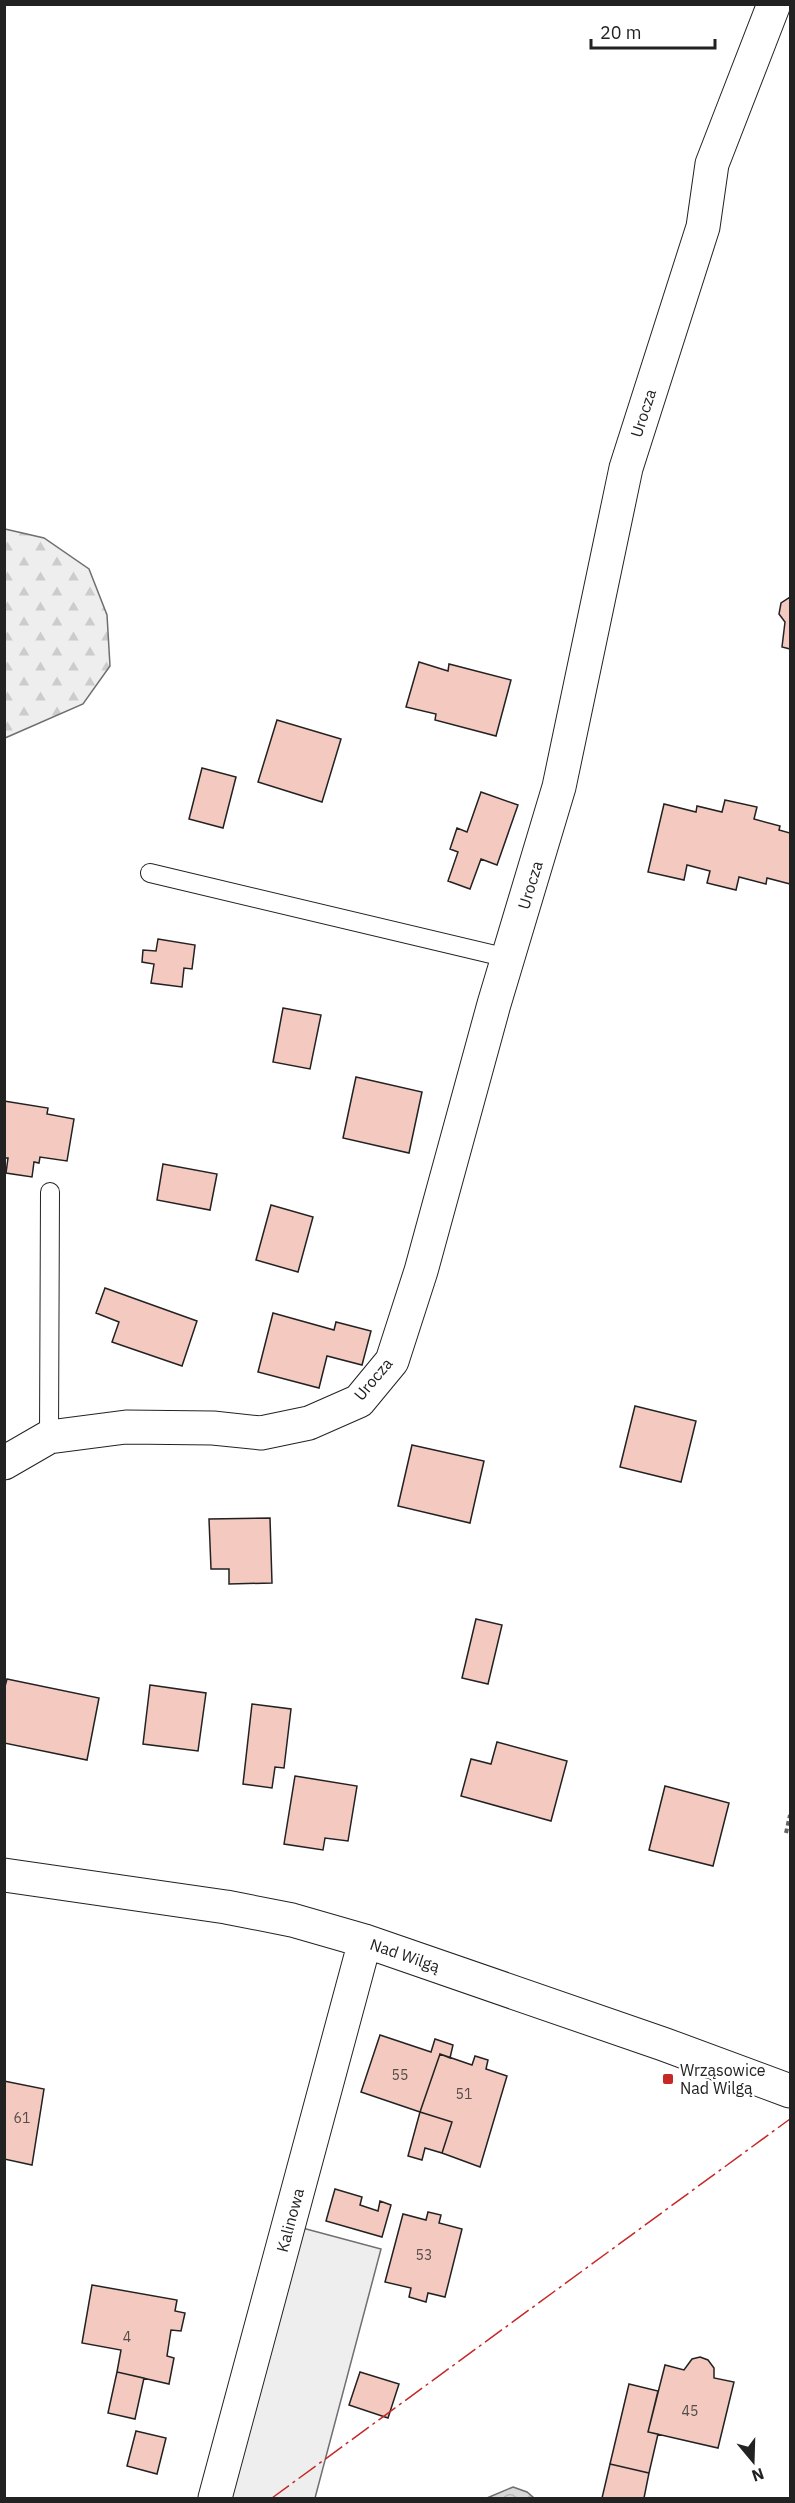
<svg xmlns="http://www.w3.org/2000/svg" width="795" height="2503" font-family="'IBM Plex Sans',sans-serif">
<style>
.grass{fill:#eee;stroke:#6f6f6f;stroke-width:1.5}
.forest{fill:url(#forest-firs);stroke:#6f6f6f;stroke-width:1.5}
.water{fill:url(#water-waves);stroke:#6f6f6f;stroke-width:1.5}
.building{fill:#f3c9c0;stroke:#222;stroke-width:1.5}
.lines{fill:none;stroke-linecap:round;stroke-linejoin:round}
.lane-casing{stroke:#222;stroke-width:20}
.street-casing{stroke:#222;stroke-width:35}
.path{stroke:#646464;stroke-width:4;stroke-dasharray:4.5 3;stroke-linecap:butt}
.lane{stroke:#fff;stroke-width:18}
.street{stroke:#fff;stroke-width:33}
.power{stroke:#c62828;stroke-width:1.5;stroke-dasharray:21 4.5 3 4.5;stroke-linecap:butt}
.poi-dot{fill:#c62828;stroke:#fff;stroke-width:2}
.labels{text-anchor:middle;stroke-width:4.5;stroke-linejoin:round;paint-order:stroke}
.number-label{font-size:14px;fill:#564c4a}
.street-label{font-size:16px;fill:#222;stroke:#fff}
.poi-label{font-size:16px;fill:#222;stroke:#fff;text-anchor:start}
</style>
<defs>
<pattern id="forest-firs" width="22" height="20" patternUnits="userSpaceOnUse" patternTransform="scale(1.5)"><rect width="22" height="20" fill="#eee"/><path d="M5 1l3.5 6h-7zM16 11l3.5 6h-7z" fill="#ccc"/></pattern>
<pattern id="water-waves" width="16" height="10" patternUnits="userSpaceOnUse" patternTransform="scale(1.5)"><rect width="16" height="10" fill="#d9d9d9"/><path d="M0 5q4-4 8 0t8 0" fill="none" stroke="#bababa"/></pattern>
</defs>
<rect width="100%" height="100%" fill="#fff"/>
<path class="grass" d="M295 2226 381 2249 315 2498H223Z"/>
<path class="forest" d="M5 529 44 538 89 569 107 615 110 666 83 704 5 738Z"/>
<path class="water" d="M513 2487 527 2492 534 2498H487Z"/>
<path class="building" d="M790 594V649L782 647 785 622 779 614 781 603 790 597Z
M419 662 448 671 449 664 511 680 496 736 435 720 436 714 406 707Z
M277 720 341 739 322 802 258 782Z
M202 768 236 777 223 828 189 819Z
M481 792 518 805 497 865 481 859 470 889 448 881 458 852 450 849 457 828 467 832Z
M725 800 757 807 754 819 780 826 779 830 790 833V884L767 878 766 884 739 877 736 890 707 883 710 871 687 865 684 880 648 872 664 804 696 812 697 806 722 812Z
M158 939 195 945 192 969 184 968 182 987 151 983 154 964 142 962 143 950 156 951Z
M283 1008 321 1015 310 1069 273 1062Z
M356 1077 422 1092 409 1153 343 1138Z
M4 1101 48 1108 47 1114 74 1119 67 1161 40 1157 39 1163 34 1162 32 1177 6 1173 8 1158H4Z
M163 1164 217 1174 210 1210 157 1200Z
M271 1205 313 1217 298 1272 256 1260Z
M105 1288 197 1321 182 1366 112 1342 119 1322 96 1313Z
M273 1313 334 1330 336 1322 371 1331 362 1365 327 1356 319 1388 258 1372Z
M635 1406 696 1421 681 1482 620 1467Z
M412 1445 484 1461 470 1523 398 1506Z
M270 1518 272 1583 229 1584V1569H211L209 1519Z
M476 1619 502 1625 488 1684 462 1678Z
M7 1679 99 1698 87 1760 4 1743V1690Z
M150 1685 206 1693 198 1751 143 1744Z
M252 1704 291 1709 284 1768 275 1767 272 1788 243 1784Z
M497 1742 567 1761 551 1821 461 1796 471 1759 491 1764Z
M295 1776 357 1786 348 1841 325 1838 323 1850 284 1844Z
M665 1786 729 1803 713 1866 649 1850Z
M380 2035 431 2052 435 2039 453 2045 450 2058 440 2054 420 2112 361 2092Z
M440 2054 472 2065 475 2056 488 2060 486 2069 507 2076 480 2167 442 2153 452 2122 420 2112Z
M4 2081 44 2089 32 2165 4 2159Z
M420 2112 452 2122 442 2153 425 2148 422 2160 408 2156Z
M335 2189 362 2197 360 2205 378 2211 380 2201 391 2205 382 2237 326 2221Z
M428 2212 441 2215 439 2223 462 2229 445 2297 428 2293 426 2302 409 2297 411 2288 385 2282 403 2214 426 2220Z
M92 2285 177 2300 175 2311 185 2313 181 2331 171 2330 167 2356 174 2358 169 2384 117 2372 121 2350 82 2343Z
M700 2357 708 2360 714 2368V2378L734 2382 718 2448 648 2432 665 2365 684 2370 692 2359Z
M117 2372 144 2378 135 2419 108 2413Z
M360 2372 399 2384 388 2418 349 2405Z
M629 2384 658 2391 648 2432 658 2434 649 2473 610 2464Z
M136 2431 166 2438 157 2474 127 2466Z
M610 2464 649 2473 644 2498H602Z"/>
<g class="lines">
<defs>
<path id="lane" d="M150 873 508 958
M49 1437 50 1192"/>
<path id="street" d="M4 1463 49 1437 126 1427 213 1428 261 1433 309 1423 359 1401 392 1361 421 1271 494 1004 559 787 626 468 703 227 712 164 774 4
M4 1875 226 1907 292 1920 365 1941 663 2044 790 2091
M215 2498 365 1941"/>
</defs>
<use href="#lane" class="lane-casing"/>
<use href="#street" class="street-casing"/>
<path class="path" d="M786 1833 790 1815"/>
<use href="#lane" class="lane"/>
<use href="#street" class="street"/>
<path class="power" d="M272 2498 790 2119"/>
</g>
<rect class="poi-dot" x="662" y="2073" width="12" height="12" rx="3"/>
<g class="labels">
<g class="number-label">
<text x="400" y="2080">55</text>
<text x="464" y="2099">51</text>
<text x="22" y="2123">61</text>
<text x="424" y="2260">53</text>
<text x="127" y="2342">4</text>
<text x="690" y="2416">45</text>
</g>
<g class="street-label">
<text transform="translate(643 413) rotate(-72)" y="6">Urocza</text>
<text transform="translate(530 885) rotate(-73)" y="6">Urocza</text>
<text transform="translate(373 1379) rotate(-50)" y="6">Urocza</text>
<text transform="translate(405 1955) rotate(19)" y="6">Nad Wilgą</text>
<text transform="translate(290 2220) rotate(-75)" y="6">Kalinowa</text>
</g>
<g class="poi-label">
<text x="680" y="2076">Wrząsowice<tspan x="680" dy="18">Nad Wilgą</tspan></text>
</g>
</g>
<rect width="795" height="2503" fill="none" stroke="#222222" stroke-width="12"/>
<g transform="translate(753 2461) rotate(161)" stroke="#ffffff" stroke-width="4.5" paint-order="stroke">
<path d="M0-4.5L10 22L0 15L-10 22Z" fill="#222222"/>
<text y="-9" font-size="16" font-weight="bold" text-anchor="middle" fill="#222222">N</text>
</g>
<path d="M591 39v9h124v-9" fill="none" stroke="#222222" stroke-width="3"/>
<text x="600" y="39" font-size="18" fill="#222222" stroke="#ffffff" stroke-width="4.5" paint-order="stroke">20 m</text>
</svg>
